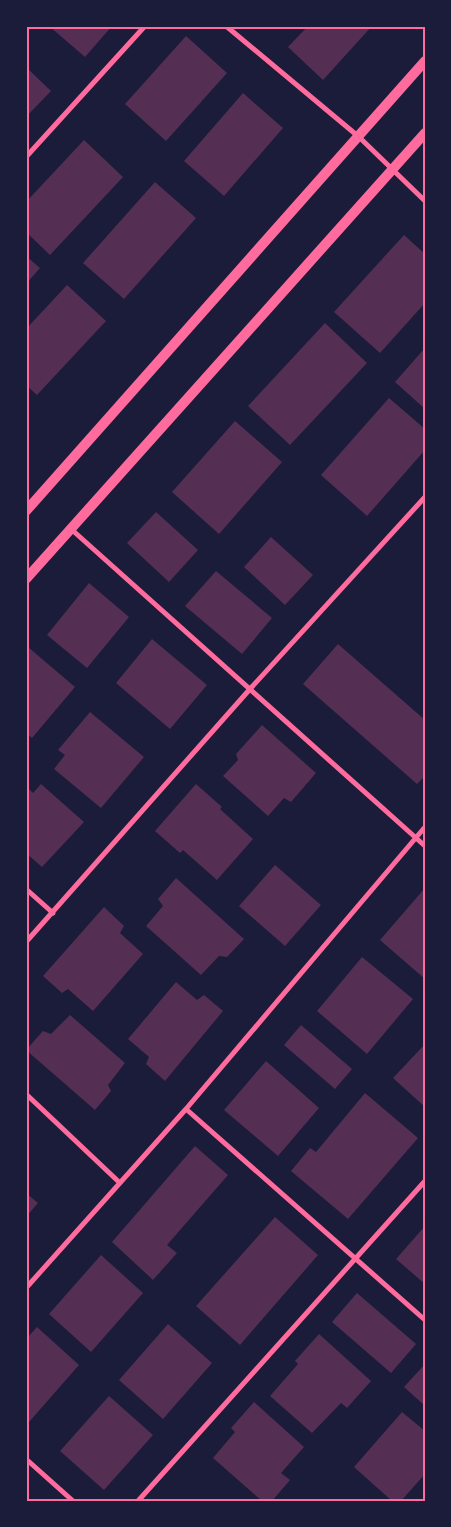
<svg xmlns="http://www.w3.org/2000/svg" width="451" height="1527" font-family="Inter,sans-serif">
<style>
.building{fill:#542f53}
.lines{fill:none;stroke-linecap:round;stroke-linejoin:round}
.minor{stroke:#ff6b9d;stroke-width:5}
.secondary{stroke:#ff6b9d;stroke-width:10}
.neatline{fill:none;stroke:#ff6b9d;stroke-width:2}
</style>
<rect width="100%" height="100%" fill="#1b1b3a"/>
<path class="building" d="M49 26H112L85 57Z
M308 26H372L323 80 288 47Z
M186 36 227 73 166 141 125 104Z
M26 67 51 91 26 117Z
M243 93 283 128 224 196 184 161Z
M84 140 123 177 50 255 26 232V202Z
M155 182 196 218 124 299 83 263Z
M404 235 425 254V303L380 353 334 312Z
M26 256 40 268 26 284Z
M67 285 106 321 37 395 26 385V329Z
M325 323 367 363 290 445 248 406Z
M424 349 425 350V409L395 382Z
M389 398 425 429V450L367 516 321 475Z
M235 421 282 462 219 534 172 492Z
M156 512 198 550 169 582 127 543Z
M271 537 313 575 285 605 244 567Z
M216 571 272 618 242 654 185 606Z
M89 583 129 617 87 668 47 635Z
M152 639 207 685 170 729 116 683Z
M338 644 425 720V776L417 784 303 684Z
M28 647 75 687 32 738 26 733V649Z
M90 712 144 757 101 808 54 769 65 755 58 750Z
M262 725 316 773 291 802 284 798 268 816 223 776 238 760 236 754Z
M41 784 84 822 42 867 26 853V793L29 789 33 793Z
M196 784 222 807 220 809 253 839 217 880 183 850 180 853 155 831Z
M275 865 321 905 285 946 239 906Z
M176 878 244 939 227 957 219 956 201 975 146 926 163 906 158 899Z
M425 888V979L380 940Z
M104 907 124 926 120 933 143 954 93 1011 68 989 62 993 43 976Z
M362 957 413 999 367 1054 317 1011Z
M176 982 197 1000 204 995 223 1011 165 1081 146 1064 149 1057 128 1039Z
M70 1015 125 1063 108 1085 111 1091 95 1110 26 1050 43 1031 51 1034Z
M301 1025 352 1069 335 1089 284 1045Z
M425 1044V1107L393 1078Z
M266 1061 319 1108 278 1156 224 1110Z
M365 1093 418 1138 348 1219 291 1171 310 1148 316 1152Z
M195 1146 228 1175 167 1245 177 1253 153 1280 112 1242Z
M26 1193 38 1203 26 1217Z
M275 1217 318 1255 240 1345 196 1306Z
M425 1226V1284L396 1259Z
M101 1255 143 1293 91 1352 49 1314Z
M357 1293 416 1344 391 1373 332 1322Z
M168 1324 212 1363 163 1419 119 1380Z
M37 1327 79 1365 29 1422 26 1419V1339Z
M319 1334 371 1381 347 1408 341 1403 312 1433 270 1396 298 1364 295 1361Z
M425 1364V1406L404 1387Z
M109 1396 153 1435 104 1490 60 1451Z
M254 1402 304 1447 281 1473 290 1480 272 1501H262L213 1458 235 1432 231 1428Z
M402 1412 425 1431V1474L401 1501H392L354 1467Z"/>
<g class="lines">
<path class="minor" d="M226 26 359 137 425 201
M26 157 145 26
M71 529 425 846
M26 889 53 913
M26 942 250 689 425 497
M26 1094 120 1183
M186 1109 425 1320
M26 1288 186 1109 425 827
M26 1459 73 1501
M138 1501 425 1181"/>
<path class="secondary" d="M26 511 425 61
M26 579 425 133"/>
</g>
<rect width="451" height="1527" fill="none" stroke="#1b1b3a" stroke-width="55"/>
<rect x="28" y="28" width="396" height="1472" class="neatline"/>
</svg>
